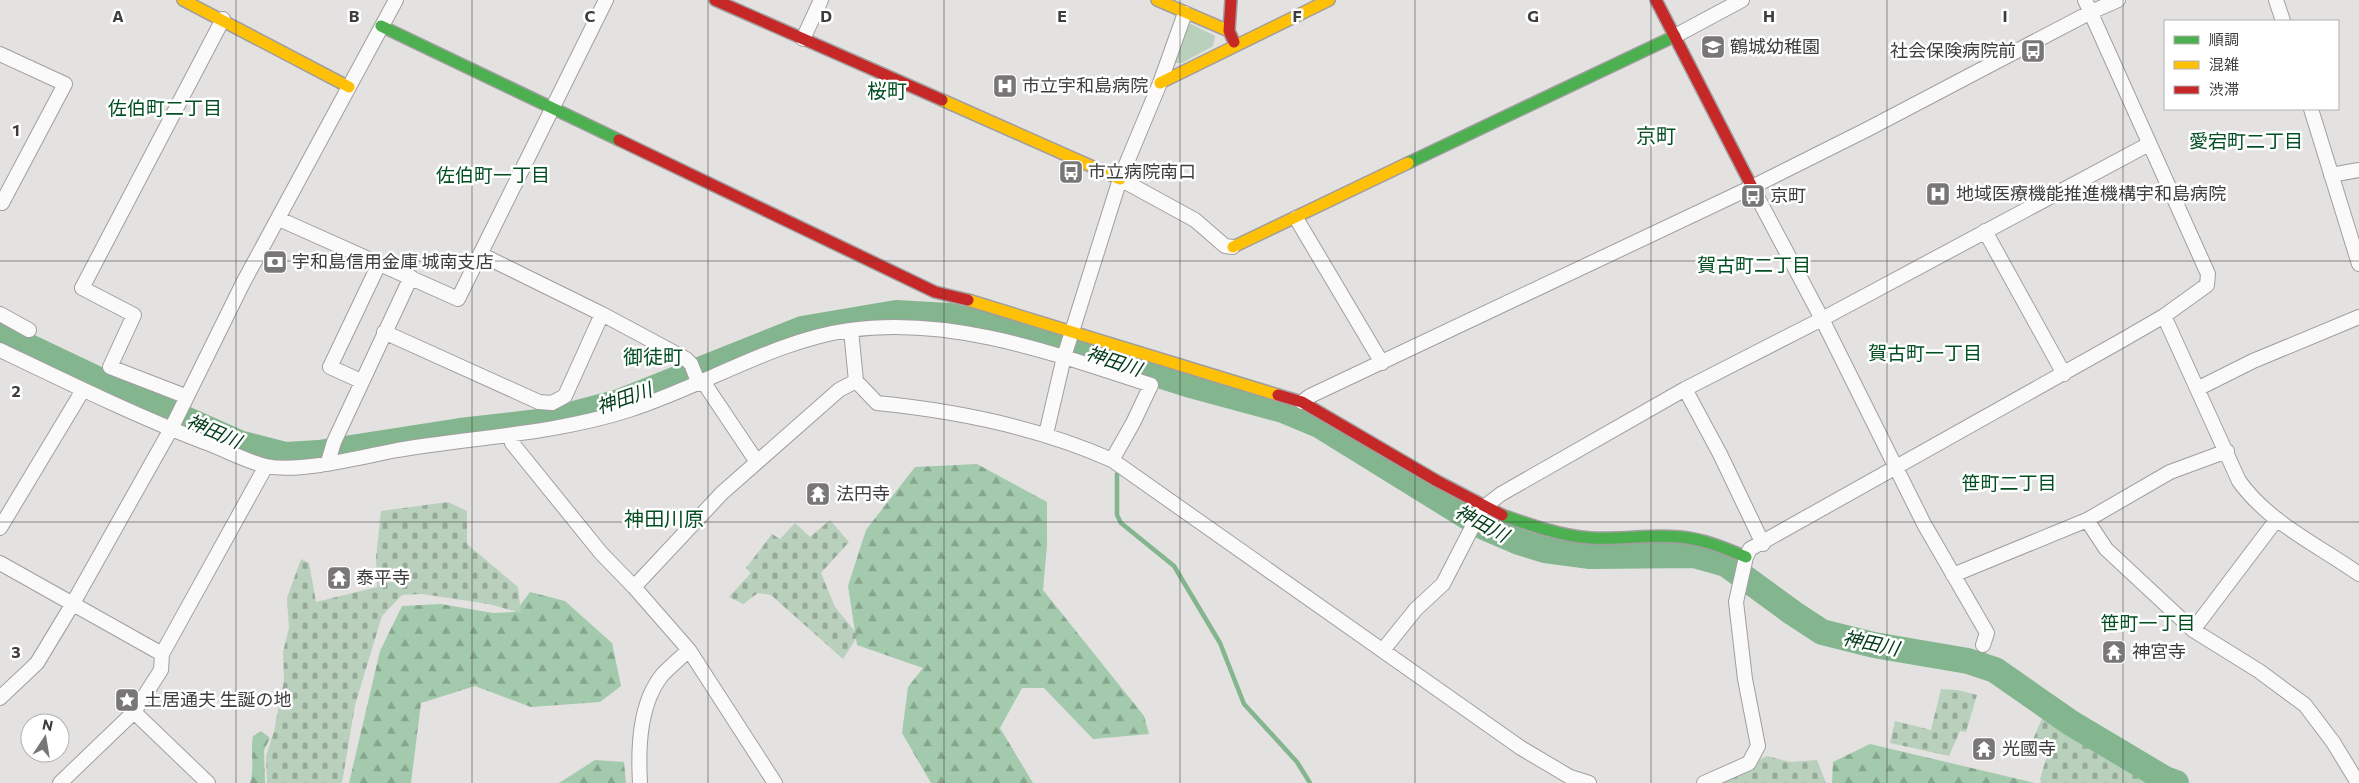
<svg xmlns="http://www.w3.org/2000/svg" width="2359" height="783" font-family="Commissioner,'Noto Sans JP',sans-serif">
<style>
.green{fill:#b8d0bc}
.forest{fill:url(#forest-firs)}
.cemetery{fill:url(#cemetery-stones)}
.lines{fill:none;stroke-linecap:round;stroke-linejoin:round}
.stream{stroke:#83b58e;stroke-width:4.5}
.river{stroke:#83b58e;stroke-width:26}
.street-casing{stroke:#a19e9e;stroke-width:16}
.fast-casing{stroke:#a19e9e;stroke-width:14}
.slow-casing{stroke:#a19e9e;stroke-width:14}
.jam-casing{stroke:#a19e9e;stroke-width:14}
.street{stroke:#fbfafa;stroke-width:14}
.fast{stroke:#4caf50;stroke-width:11}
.slow{stroke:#ffc107;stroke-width:11}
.jam{stroke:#c62828;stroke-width:11}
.grid{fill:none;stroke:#3e3c3c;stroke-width:1;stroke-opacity:0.55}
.labels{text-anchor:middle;stroke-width:5;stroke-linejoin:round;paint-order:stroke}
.poi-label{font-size:18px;fill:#3e3c3c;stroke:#fff;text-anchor:start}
.neighbourhood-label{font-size:19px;fill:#034f22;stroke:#fff}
.water-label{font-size:19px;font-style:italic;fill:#003b17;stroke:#fff}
.quarter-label{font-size:20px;fill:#034f22;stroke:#fff}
.grid-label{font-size:16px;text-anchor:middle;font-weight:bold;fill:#3e3c3c;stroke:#fff;stroke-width:5;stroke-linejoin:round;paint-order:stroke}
</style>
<defs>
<pattern id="forest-firs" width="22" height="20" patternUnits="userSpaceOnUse" patternTransform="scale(1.25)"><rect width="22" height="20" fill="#a3caac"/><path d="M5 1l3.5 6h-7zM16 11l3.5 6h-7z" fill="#86a58d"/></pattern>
<pattern id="cemetery-stones" width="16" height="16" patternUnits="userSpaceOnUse" patternTransform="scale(1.25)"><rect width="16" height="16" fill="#b8d0bc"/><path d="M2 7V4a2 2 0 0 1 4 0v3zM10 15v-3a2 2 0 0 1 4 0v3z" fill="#97aa9a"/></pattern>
</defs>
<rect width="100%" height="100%" fill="#e4e1e1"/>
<path class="green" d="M1187 22 1215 36 1213 46 1182 63H1176L1173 59Z"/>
<path class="forest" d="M977 464 1047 502V545L1043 590 1144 716 1149 734 1093 739 1044 688H1022L1000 728 1033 783H931L902 733 908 687 923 668 857 645 848 586 866 530 915 467Z
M530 592 565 601 612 643 621 686 600 702 531 707 475 686 421 703 411 783H349L380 651 402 606 441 604 493 613 515 612Z
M261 731 270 738 264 750 265 783H250C255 768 250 751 253 736Z
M1870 744 2035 783H1832L1833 762Z
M595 760 624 762 626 783H559Z"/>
<path class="cemetery" d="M448 502 467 511V544L518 587 521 613 489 604 422 594 402 595 382 616 355 705 342 783H267L266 756 274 731 284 680 283 652 289 628 287 598 301 559 309 563 316 602 377 587 376 558 381 511Z
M830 520 849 542 821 573 835 607 858 635 843 659 771 595 758 593 743 604 729 597 751 573 746 568 772 534 780 539 795 523 810 537Z
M1941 689 1958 690 1977 695 1966 732 1960 731 1949 756 1890 743 1895 721 1931 730Z
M2043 716 2134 774 2161 783H2041L2040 779 2049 749 2032 742Z
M1767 756 1790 762 1817 760 1826 783H1713Z"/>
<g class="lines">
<path class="stream" d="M1117 474V515L1121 523 1174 566 1220 643 1244 704 1297 762 1310 783"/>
<path class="river" d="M0 333 122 391 239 443 286 455 319 453 460 431 547 421 619 402 802 329 896 313 949 316 1042 338 1194 386 1283 410 1319 425 1484 527 1519 542 1545 550 1590 556 1694 555 1726 564 1793 613 1822 632 1874 645 1968 661 1995 670 2071 723 2165 779 2176 783"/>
<defs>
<path id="street" d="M2276 0 2283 21
M1675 36 1742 0
M803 39 821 0
M0 54 65 84 2 203
M2311 109 2359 264
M2331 175 2359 170
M1120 179 1195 220 1225 246 1233 247
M1752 187 1822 319 1924 524 1987 633 1983 645
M1296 218 1382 363
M279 219 458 299 606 0
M1985 231 2064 374
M480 254 602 314 686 359 691 364 699 384
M0 314 29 330
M2164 316 2239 481C2269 523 2318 545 2359 574
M851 330 856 381
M384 332 539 402 552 403 565 396 602 314
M0 350C67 382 134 415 204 442 224 449 245 461 266 466 301 473 361 457 397 450 474 437 554 434 629 410 702 387 775 340 850 330 953 316 1055 354 1151 385L1133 423 1112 460
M361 381 330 367 379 264
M704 383 757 462
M2199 388 2253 361 2359 317
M1685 389 1720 454 1763 544
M185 396 110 367 134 315 82 288 223 19
M1302 402 1310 396 1752 187 1868 129 2091 12 2118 0
M1046 434 1064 357 1120 179 1160 83 1185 13
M510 435 512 443 601 553 634 587 689 650 775 783
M328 462 334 442 411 277
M2087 520 2106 549 2193 630 2259 671 2305 705 2333 742 2358 783
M0 528 83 390
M0 563 162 654
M1953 575 2087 520 2170 472 2227 451
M634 587 722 493 839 390 856 381 877 403C958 411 1038 427 1112 460L1521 748 1570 777 1589 783
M2193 630 2277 519
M1383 650 1416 609 1443 584 1479 514 1484 507 1501 494 1685 389 1822 319 2149 144
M0 698 37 663 72 605 171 429 243 283 396 0
M134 712 208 783
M60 783 134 712 161 670 162 654 266 466
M640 783C638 748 639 703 663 674 671 666 680 658 689 650
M1704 783 1749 763 1758 746 1745 679 1736 602 1746 557 1750 549 2119 342 2164 316 2207 285 2208 274 2085 0"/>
<path id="fast" d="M381 26 619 140
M1408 163 1675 36
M1502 515C1530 525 1561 536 1591 538 1621 540 1650 534 1680 537 1703 539 1725 548 1746 557"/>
<path id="slow" d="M183 0 349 87
M1157 0 1229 31
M1160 83 1329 0
M942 100 1120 179
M1233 247 1408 163
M968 300 1278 395"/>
<path id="jam" d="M715 0 942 100
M1231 0 1229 31 1234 42
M1656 0 1752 187
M619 140 935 292 968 300
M1278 395 1302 402 1437 481 1502 515"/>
</defs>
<use href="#street" class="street-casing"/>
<use href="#fast" class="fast-casing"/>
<use href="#slow" class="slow-casing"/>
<use href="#jam" class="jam-casing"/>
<use href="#street" class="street"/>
<use href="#fast" class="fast"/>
<use href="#slow" class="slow"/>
<use href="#jam" class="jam"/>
</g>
<path class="grid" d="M236 0V783M472 0V783M708 0V783M944 0V783M1180 0V783M1415 0V783M1651 0V783M1887 0V783M2123 0V783M0 261H2359M0 522H2359"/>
<defs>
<symbol id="school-square" viewBox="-11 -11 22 22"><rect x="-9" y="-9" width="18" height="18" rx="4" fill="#787676" stroke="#fff"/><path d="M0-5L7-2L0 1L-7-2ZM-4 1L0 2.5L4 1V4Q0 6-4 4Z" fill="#fff"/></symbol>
<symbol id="bus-square" viewBox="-11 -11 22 22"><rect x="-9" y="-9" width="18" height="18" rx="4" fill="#787676" stroke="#fff"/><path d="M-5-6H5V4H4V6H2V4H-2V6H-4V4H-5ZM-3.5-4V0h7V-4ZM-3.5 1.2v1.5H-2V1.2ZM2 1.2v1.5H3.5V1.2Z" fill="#fff"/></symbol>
<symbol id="hospital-square" viewBox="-11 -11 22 22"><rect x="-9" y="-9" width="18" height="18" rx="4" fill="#787676" stroke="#fff"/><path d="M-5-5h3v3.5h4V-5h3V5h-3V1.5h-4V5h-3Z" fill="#fff"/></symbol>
<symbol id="bank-square" viewBox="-11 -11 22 22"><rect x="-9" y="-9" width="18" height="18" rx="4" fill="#787676" stroke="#fff"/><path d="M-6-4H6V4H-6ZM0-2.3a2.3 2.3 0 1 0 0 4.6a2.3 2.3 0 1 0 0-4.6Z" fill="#fff"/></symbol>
<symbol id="temple-square" viewBox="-11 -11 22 22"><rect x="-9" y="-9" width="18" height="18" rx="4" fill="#787676" stroke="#fff"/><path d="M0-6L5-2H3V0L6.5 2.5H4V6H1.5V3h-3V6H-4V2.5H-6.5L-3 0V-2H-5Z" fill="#fff"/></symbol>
<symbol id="sight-square" viewBox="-11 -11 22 22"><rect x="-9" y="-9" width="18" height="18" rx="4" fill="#787676" stroke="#fff"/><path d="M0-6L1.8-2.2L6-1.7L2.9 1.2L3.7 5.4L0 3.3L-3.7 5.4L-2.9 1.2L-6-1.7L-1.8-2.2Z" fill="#fff"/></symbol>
</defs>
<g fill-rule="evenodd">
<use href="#school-square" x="1699" y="33" width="28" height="28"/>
<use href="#bus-square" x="2019" y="37" width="28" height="28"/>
<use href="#hospital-square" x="991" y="72" width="28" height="28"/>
<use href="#bus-square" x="1057" y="158" width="28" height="28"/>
<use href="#hospital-square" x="1924" y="180" width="28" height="28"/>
<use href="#bus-square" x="1739" y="182" width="28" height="28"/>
<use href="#bank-square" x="261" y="248" width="28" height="28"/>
<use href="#temple-square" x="804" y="480" width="28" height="28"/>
<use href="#temple-square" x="325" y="564" width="28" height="28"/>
<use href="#temple-square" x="2100" y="638" width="28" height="28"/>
<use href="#sight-square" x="113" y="686" width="28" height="28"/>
<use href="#temple-square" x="1970" y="735" width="28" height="28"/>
</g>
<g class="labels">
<g class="poi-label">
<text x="1730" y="53">鶴城幼稚園</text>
<text x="2016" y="57" text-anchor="end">社会保険病院前</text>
<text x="1022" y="92">市立宇和島病院</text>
<text x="1088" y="178">市立病院南口</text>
<text x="1956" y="200">地域医療機能推進機構宇和島病院</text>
<text x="1770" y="202">京町</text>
<text x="292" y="268">宇和島信用金庫 城南支店</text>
<text x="836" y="500">法円寺</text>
<text x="356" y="584">泰平寺</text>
<text x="2132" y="658">神宮寺</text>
<text x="144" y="706">土居通夫 生誕の地</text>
<text x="2002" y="755">光國寺</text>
</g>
<g class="neighbourhood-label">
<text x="165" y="115">佐伯町二丁目</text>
<text x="2246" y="148">愛宕町二丁目</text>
<text x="493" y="182">佐伯町一丁目</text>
<text x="1754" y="272">賀古町二丁目</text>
<text x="1925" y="360">賀古町一丁目</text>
<text x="2009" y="490">笹町二丁目</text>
<text x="2148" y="630">笹町一丁目</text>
</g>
<g class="water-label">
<text transform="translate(1114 361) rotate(18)" y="7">神田川</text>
<text transform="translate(624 398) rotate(-19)" y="7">神田川</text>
<text transform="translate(214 431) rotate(23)" y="7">神田川</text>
<text transform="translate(1482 523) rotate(28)" y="7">神田川</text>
<text transform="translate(1871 643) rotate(12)" y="7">神田川</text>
</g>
<g class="quarter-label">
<text x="887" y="98">桜町</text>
<text x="1656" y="143">京町</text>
<text x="653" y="364">御徒町</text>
<text x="664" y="526">神田川原</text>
</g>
</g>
<g class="grid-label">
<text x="118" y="22">A</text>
<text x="354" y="22">B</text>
<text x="590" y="22">C</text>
<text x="826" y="22">D</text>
<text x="1062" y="22">E</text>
<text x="1297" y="22">F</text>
<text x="1533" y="22">G</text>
<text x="1769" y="22">H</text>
<text x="2005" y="22">I</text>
<text x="16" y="136">1</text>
<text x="16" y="397">2</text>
<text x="16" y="658">3</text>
</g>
<rect x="2164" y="20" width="175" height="90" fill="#ffffff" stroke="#b2b1b1"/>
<rect x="2174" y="36" width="25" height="8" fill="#4caf50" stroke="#b2b1b1"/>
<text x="2209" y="45" font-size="15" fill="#3e3c3c">順調</text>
<rect x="2174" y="61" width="25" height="8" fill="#ffc107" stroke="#b2b1b1"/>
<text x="2209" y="70" font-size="15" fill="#3e3c3c">混雑</text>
<rect x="2174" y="86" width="25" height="8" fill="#c62828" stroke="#b2b1b1"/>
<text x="2209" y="95" font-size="15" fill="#3e3c3c">渋滞</text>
<g transform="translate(45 738) rotate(12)"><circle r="24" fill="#ffffff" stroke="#b2b1b1"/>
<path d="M0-4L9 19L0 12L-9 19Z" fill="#787676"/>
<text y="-8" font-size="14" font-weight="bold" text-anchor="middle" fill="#3e3c3c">N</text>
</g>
</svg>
